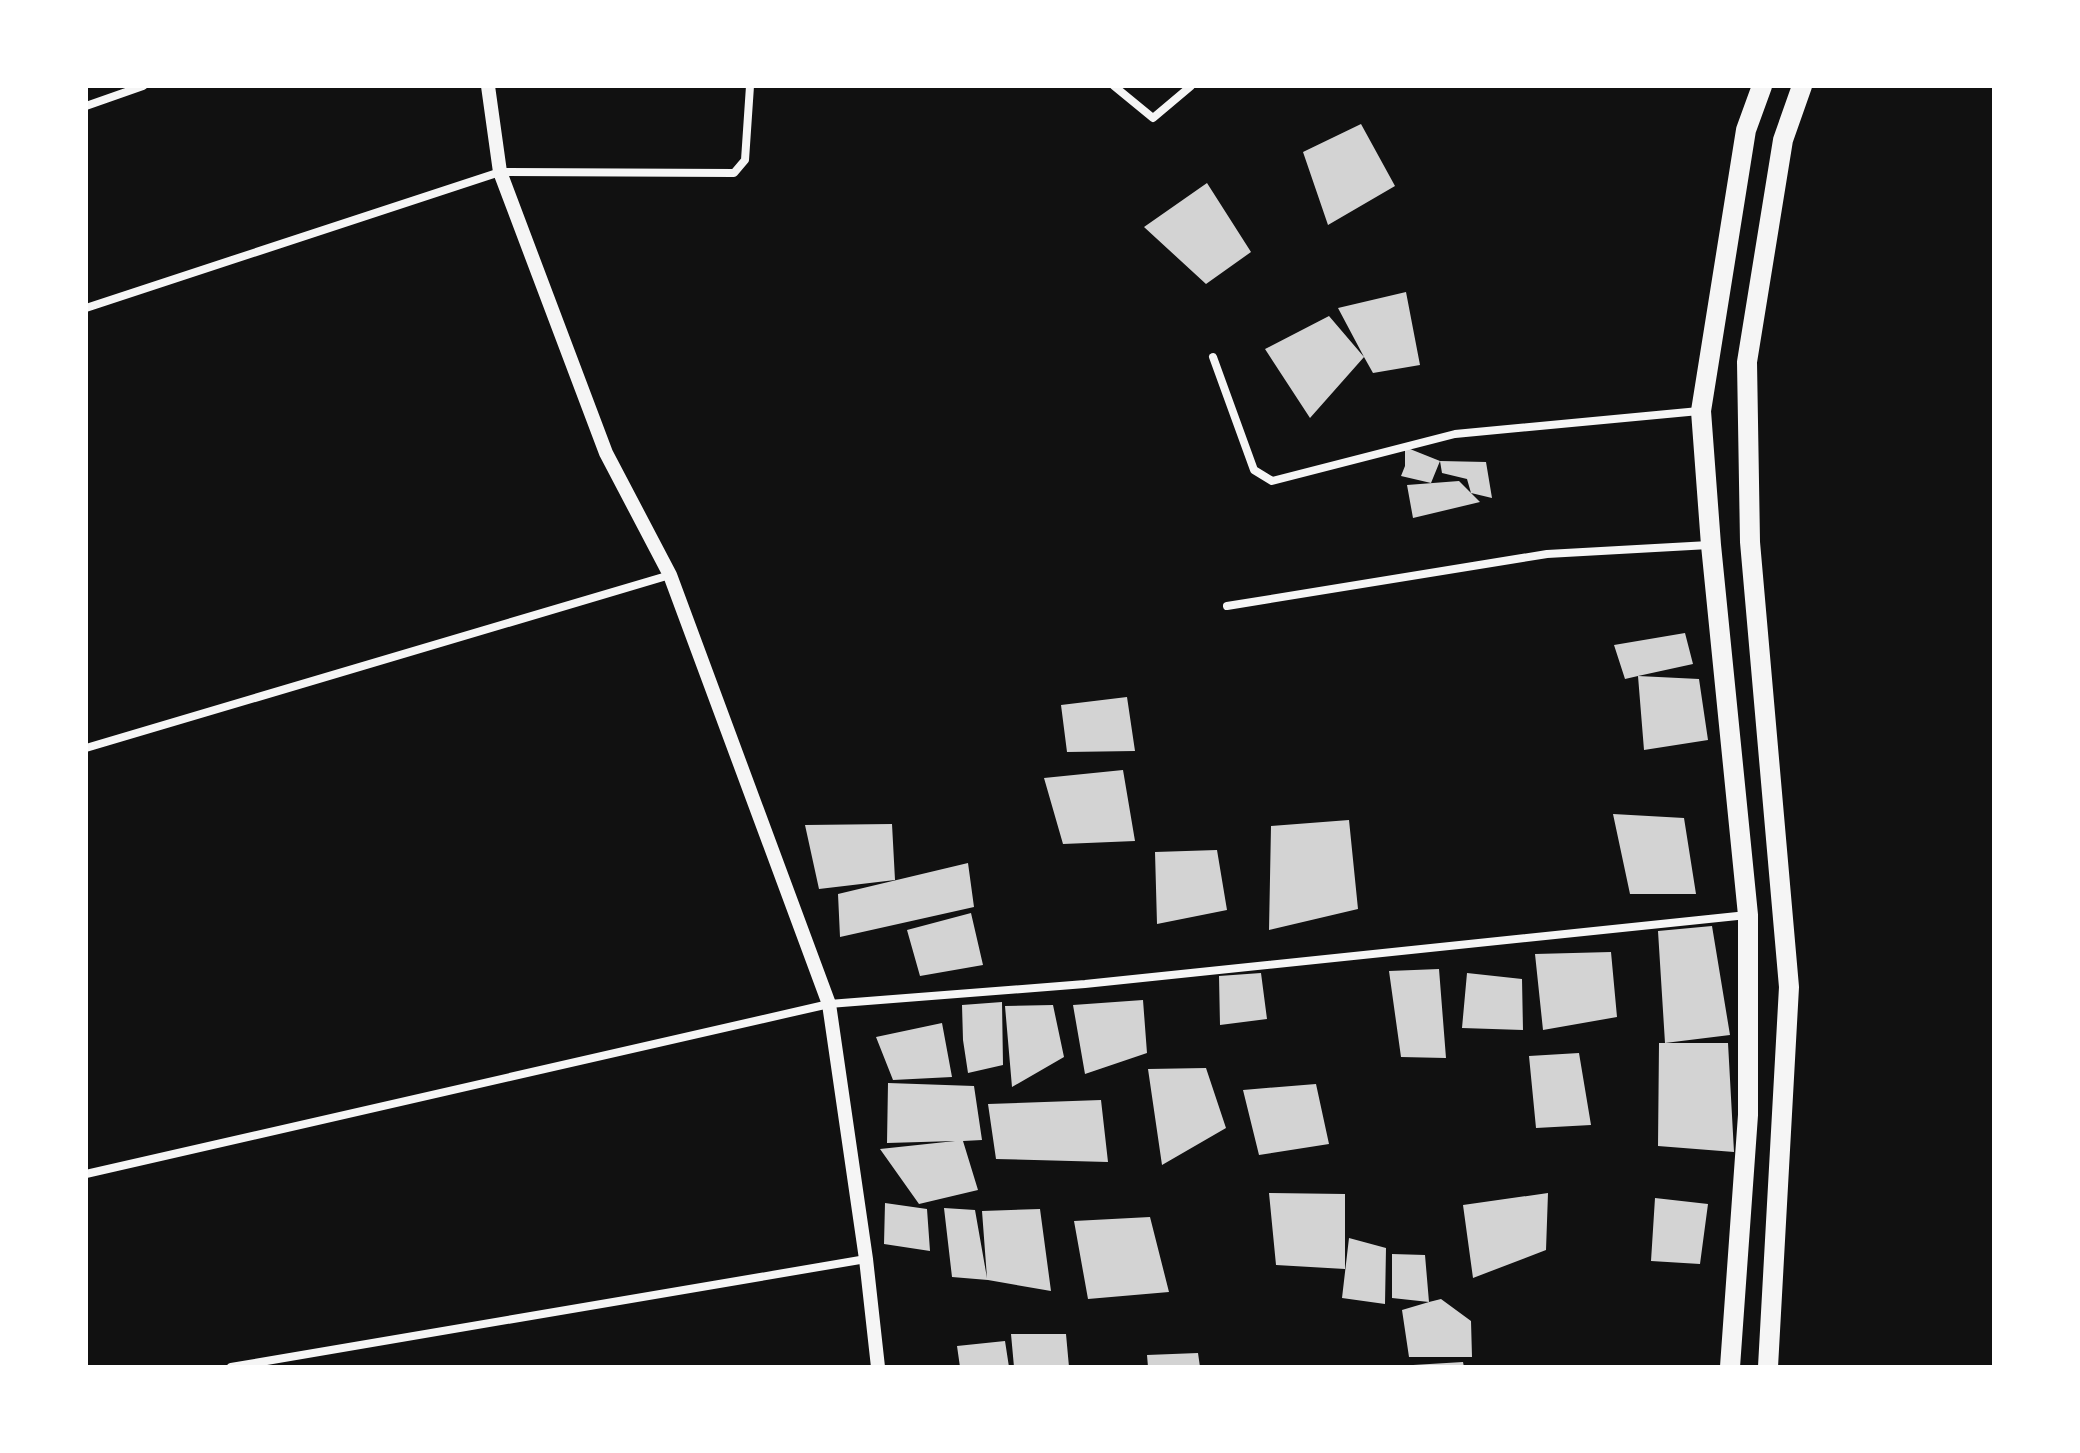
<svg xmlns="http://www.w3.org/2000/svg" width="2080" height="1453" font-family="Montserrat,sans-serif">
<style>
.building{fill:#d3d3d3}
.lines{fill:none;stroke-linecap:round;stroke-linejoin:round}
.minor{stroke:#f5f5f5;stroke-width:8}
.tertiary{stroke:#f5f5f5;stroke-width:14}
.primary{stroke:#f5f5f5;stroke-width:20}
</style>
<rect width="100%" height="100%" fill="#111"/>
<path class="building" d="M1361 124 1395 186 1328 225 1303 152Z
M1207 183 1251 252 1206 284 1144 227Z
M1406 292 1420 365 1373 373 1364 357 1310 418 1265 349 1329 316 1364 357 1338 308Z
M1405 447 1440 461 1431 483 1401 476 1405 466Z
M1440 461 1486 462 1492 498 1471 493 1467 479 1442 473Z
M1459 481 1480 502 1413 518 1407 485Z
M1685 633 1693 664 1638 676 1699 679 1708 740 1644 750 1638 676 1625 679 1614 645Z
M1127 697 1135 751 1067 752 1061 705Z
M1123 770 1135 841 1063 844 1044 778Z
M1613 814 1684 818 1696 894H1630Z
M1349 820 1358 909 1269 930 1271 826Z
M892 824 895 880 819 889 805 825Z
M1217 850 1227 910 1157 924 1155 852Z
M968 863 974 907 840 937 838 894Z
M971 913 983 965 920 976 907 930Z
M1712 926 1730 1035 1665 1043 1658 931Z
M1611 952 1617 1017 1543 1030 1535 954Z
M1439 969 1446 1058 1401 1057 1389 971Z
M1261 973 1267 1019 1220 1025 1219 976Z
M1467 973 1522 979 1523 1030 1462 1028Z
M1143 1000 1147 1053 1085 1074 1073 1005Z
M1002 1002 1003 1065 968 1073 963 1040 962 1005Z
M1053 1005 1064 1057 1012 1087 1005 1006Z
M942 1023 952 1077 893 1080 876 1037Z
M1659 1043H1728L1734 1152 1658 1146Z
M1579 1053 1591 1125 1536 1128 1529 1056Z
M1206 1068 1226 1128 1162 1165 1148 1069Z
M888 1083 974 1086 982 1140 963 1141 978 1190 919 1204 880 1149 955 1141 887 1143Z
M1316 1084 1329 1144 1259 1155 1243 1090Z
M1101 1100 1108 1162 996 1159 988 1104Z
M1269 1193 1345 1194V1269L1276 1265Z
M1548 1193 1546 1250 1473 1278 1463 1205Z
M1655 1198 1708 1204 1700 1264 1651 1261Z
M885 1203 927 1209 930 1251 884 1244Z
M944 1208 975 1210 987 1278 982 1211 1040 1209 1051 1291 988 1280 952 1277Z
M1150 1217 1169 1292 1088 1299 1074 1221Z
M1349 1238 1386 1248 1385 1304 1342 1298Z
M1392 1254 1425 1255 1429 1302 1441 1299 1471 1321 1472 1357H1409L1402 1310 1429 1302 1392 1298Z
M1011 1334H1066L1069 1367H1014Z
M1005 1341 1009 1367H960L957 1346Z
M1198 1353 1200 1367H1148L1147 1355Z
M1463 1362 1464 1367H1413V1365Z"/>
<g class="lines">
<path class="minor" d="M1114 86 1153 118 1191 86
M86 106 143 86
M86 308 500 172 734 173 745 160 750 86
M1213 357 1254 470 1272 481 1455 434 1699 411
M1227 606 1547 554 1709 545
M86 748 670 575
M86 1174 829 1004 1085 984 1747 915
M231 1367 866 1259"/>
<path class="tertiary" d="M488 86 500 172 606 453 670 575 829 1004 866 1259 878 1367"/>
<path class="primary" d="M1730 1367 1748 1115V915L1711 545 1701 411 1746 130 1762 86
M1768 1367 1789 987 1750 542 1747 362 1783 140 1802 86"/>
</g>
<rect width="2080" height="1453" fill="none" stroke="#ffffff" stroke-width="176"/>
</svg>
